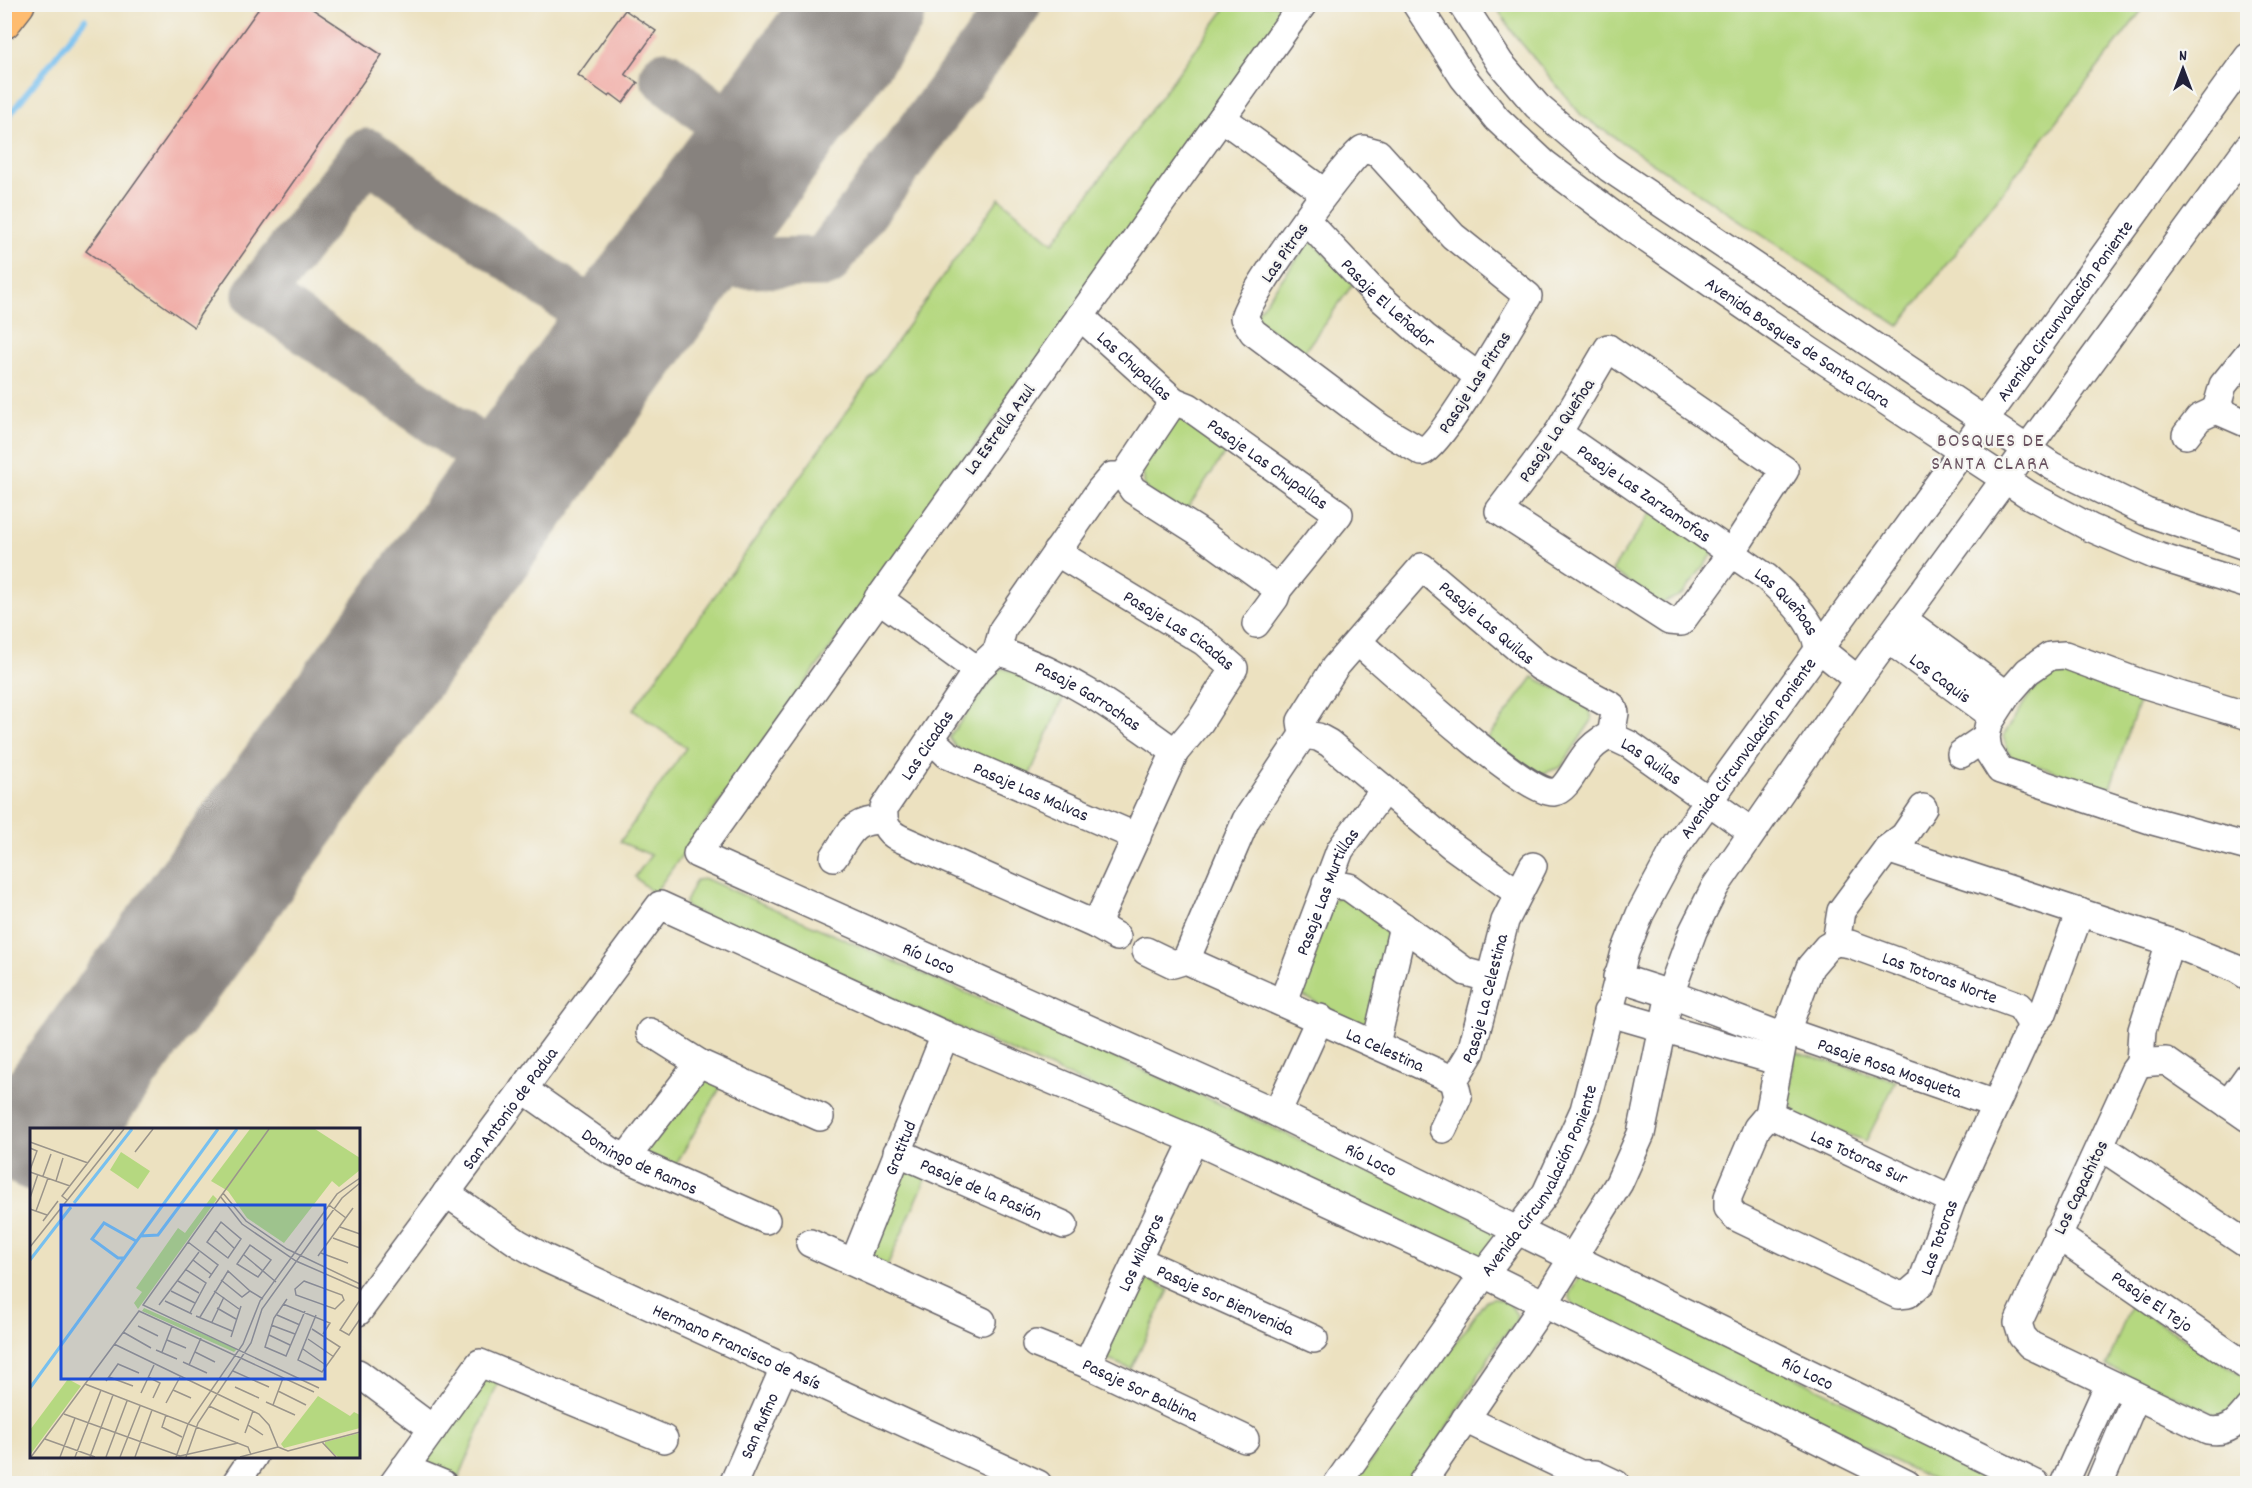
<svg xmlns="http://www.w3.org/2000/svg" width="2252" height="1488" font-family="Dekko,sans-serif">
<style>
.green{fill:#b5d880;stroke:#6c7d5e;stroke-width:1.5}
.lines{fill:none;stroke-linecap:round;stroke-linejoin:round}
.stream{stroke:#77c0ef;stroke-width:6}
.taxiway{stroke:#87827e;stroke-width:51}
.runway{stroke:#87827e;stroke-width:126}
.building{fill:#f1aea8}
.minor-casing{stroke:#69656a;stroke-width:30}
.major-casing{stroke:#69656a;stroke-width:36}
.minor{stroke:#fff;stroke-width:27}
.major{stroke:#febc70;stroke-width:33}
.labels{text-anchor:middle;stroke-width:4.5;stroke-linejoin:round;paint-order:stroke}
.street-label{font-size:18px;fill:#22223b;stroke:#f6f6f2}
.neighbourhood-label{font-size:20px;letter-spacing:1.5px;fill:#6a5361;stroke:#f6f6f2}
.inset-river{fill:none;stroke:#77c0ef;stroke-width:3}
.inset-road{fill:none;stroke:#9b958b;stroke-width:1.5}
.view{fill:#1d4ed8;fill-opacity:0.15;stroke:#1d4ed8;stroke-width:3}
.inset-edge{fill:none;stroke:#22223b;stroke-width:3}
</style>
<rect width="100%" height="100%" fill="#f6f6f2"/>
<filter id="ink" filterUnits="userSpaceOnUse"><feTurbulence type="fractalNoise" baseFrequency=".0167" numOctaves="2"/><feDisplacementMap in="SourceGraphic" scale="12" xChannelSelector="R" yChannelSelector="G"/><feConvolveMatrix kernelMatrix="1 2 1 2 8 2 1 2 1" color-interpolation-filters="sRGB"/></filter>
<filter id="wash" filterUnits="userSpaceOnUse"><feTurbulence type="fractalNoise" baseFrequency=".008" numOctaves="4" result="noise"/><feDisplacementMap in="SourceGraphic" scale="24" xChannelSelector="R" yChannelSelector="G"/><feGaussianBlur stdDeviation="1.35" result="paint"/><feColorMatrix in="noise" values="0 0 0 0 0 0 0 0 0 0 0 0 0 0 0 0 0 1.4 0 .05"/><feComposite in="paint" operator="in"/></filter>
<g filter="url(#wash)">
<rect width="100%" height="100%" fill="#ece1c0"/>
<path class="green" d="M1228 5H1292L654 894 635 877 651 855 620 842 686 748 633 710 999 198 1053 243Z
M1495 5H2146L1899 326 1582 116 1513 33Z
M1311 240 1353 284 1302 355 1254 317Z
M1189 416 1230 446 1185 512 1145 489 1142 465 1176 420Z
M1654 508 1715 551 1683 594 1660 604 1612 570Z
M1001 668 1068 687 1028 779 955 747 949 737Z
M2056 673H2070L2139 701 2110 788 2011 758 2003 736 2031 692Z
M1533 677 1589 705 1592 720 1561 767 1532 777 1486 741Z
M706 879 1207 1098 1498 1230 1500 1236 1484 1259 687 908 685 902 696 880Z
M1347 893 1395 927 1370 1029 1303 996 1299 988 1329 901Z
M1794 1052 1896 1081 1866 1141 1797 1116 1789 1099Z
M702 1072 723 1083 675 1166 641 1153Z
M903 1167 927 1177 887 1266 863 1259Z
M1591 1273 2005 1483H1940L1575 1309 1569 1295 1579 1277Z
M1143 1276 1169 1290 1131 1369 1104 1358Z
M1493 1298 1509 1303 1517 1315 1516 1322 1497 1344 1438 1444 1411 1483 1354 1484 1486 1300Z
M2131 1304 2247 1378 2238 1405 2219 1416 2107 1366Z
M485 1376 498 1383 459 1478 421 1463Z"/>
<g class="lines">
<path class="stream" d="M4 122 85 19"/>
<path class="taxiway" d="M665 76 757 150
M674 264 825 262 1016 4
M586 310 597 324 605 359
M537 453 511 458 487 455 258 295 367 154 586 310C604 315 620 311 639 313
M487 455 494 468 501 503"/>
<path class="runway" d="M45 1130 863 4"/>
</g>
<g id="blocks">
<path class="building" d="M262 4H305L382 55 200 315 194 327 86 251Z
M625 10 656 31 625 74 638 83 623 103 611 94 609 97 578 75Z"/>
</g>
</g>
<g filter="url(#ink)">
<use href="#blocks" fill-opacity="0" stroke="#69656a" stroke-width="1.5"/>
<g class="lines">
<defs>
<g id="minor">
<path id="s1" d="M1303 4 697 854 1277 1113 2036 1484"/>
<path id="s2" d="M1416 4 1463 77 1497 119 1544 163 1628 226 1810 351 2029 495 2091 528 2154 555 2248 585"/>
<path d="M1462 4 1500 63 1537 106 1609 168 2052 466 2146 512 2248 547"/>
<path d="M1222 118 1325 193"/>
<path d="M1363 149 1378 153 1453 236 1528 296C1511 323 1444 442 1422 452L1381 428 1253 332 1244 318C1246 299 1345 161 1363 149Z"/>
<path id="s3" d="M1306 220 1374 292 1425 337 1478 376"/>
<path id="s4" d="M1080 316 1174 401 1189 407 1339 514 1278 589 1275 598 1256 624"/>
<path d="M1608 348 1785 470 1732 552 1681 622 1669 621 1499 511 1558 433Z"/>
<path d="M2216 410 2223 385 2248 354"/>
<path d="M2216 410 2248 424"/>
<path id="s5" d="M1558 433 1766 577C1786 595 1815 621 1818 648L1858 680"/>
<path d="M2186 435 2199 418 2216 410"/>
<path d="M1124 476 1133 490 1196 530 1278 589"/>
<path d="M1124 476 1174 401"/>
<path id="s6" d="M1056 552 1204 642 1234 668 1200 722 1175 752 1096 925"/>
<path d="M878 598 977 670"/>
<path d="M1904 620 2007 695"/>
<path id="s7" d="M1889 640 1993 716"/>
<path id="s8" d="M1358 642C1386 666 1527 796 1554 792 1573 789 1580 744 1611 736L1630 745 1752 832"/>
<path id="s9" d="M997 651C1066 672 1117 710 1175 752"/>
<path d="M2248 716 2140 683 2065 655 2050 656 2028 671 2007 695 1989 723 1986 737 1988 751 2000 770 2153 821 2248 847"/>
<path id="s10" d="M1303 735 1301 721 1335 667 1422 567 1540 667 1612 706 1615 713 1611 736"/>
<path d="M1303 735 1318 737 1329 743 1451 845 1518 893"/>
<path id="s11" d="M931 739 948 755 1137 837"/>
<path d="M1961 754 1986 737"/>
<path d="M1887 849 2170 942 2237 969 2248 976"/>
<path d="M834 857C850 833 852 820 883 820"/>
<path d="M1326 883 1349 887 1466 972 1488 978"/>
<path id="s12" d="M1117 937 1096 925 899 838C886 831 883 823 884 808L977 670 997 651 1003 629 1100 490 1112 476H1124"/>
<path id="s13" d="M1836 942 1827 947 1810 967 1784 1037 1769 1114 1757 1128 1728 1197V1208L1736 1217 1898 1295 1908 1294 1922 1282 1952 1200 2032 1025 2043 1013 2080 912"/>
<path id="s14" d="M1836 942 1850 944 2020 1006 2032 1025"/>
<path d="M1836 942 1841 911 1887 849 1904 836 1923 808"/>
<path id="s15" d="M1146 951 1173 964 1186 960 1454 1080"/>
<path d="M1186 960 1246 820 1303 735"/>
<path d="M1617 977 1670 994 1784 1037"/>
<path id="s16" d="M1283 1001 1340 850 1384 790"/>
<path d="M1607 1012 1777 1061"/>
<path id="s17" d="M1785 1031 1995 1104"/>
<path d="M650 1032 699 1063 820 1117"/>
<path d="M1376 1044 1403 926"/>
<path d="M2140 1063 2142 1030 2170 942"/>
<path id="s18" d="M523 1089 611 1151 766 1220"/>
<path d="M2228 1104 2248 1076"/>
<path d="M1277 1113 1320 1018"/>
<path id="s19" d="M1769 1114 1952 1200"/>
<path d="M2248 1118 2166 1061 2140 1063 2134 1071 2018 1323 2022 1336 2030 1345 2208 1430C2227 1434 2237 1423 2248 1409"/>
<path id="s20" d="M1443 1129 1458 1097 1454 1080 1471 1052 1505 921 1533 866"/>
<path d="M2100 1146 2248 1245"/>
<path id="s21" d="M897 1152 1064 1225"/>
<path d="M626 1158 699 1063"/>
<path id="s22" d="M446 1193 518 1243 545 1258 1038 1484"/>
<path id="s23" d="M2057 1235 2248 1367"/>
<path d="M810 1243 982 1321"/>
<path id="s24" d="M1138 1260 1314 1339"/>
<path id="s25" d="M854 1262 945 1035"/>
<path id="s26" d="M358 1312 660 905 945 1035 1194 1140 1484 1274 1907 1484"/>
<path id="s27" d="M1036 1344 1087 1364 1245 1439"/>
<path id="s28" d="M1087 1364 1194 1140"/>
<path d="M358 1373 433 1429"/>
<path d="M1465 1419 1580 1474H1595L1616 1484"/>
<path d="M404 1468 443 1484"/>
<path d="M235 1484 254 1456"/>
<path d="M393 1484 480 1363 664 1439"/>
<path id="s29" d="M733 1484 785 1366"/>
<path id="s30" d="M1337 1484 1484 1274 1546 1193 1584 1110 1625 952 1640 914 1677 845 2248 57"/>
<path d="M1421 1484 1544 1304 1619 1183 1641 1134 1670 994 1693 931 1715 887 1858 680 2248 147"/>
<path d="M2064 1484 2109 1384"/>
<path d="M2099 1484 2136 1396"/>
</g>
<path id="major" d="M4 22 18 4"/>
</defs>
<use href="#minor" class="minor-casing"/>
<use href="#major" class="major-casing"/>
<use href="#minor" class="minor"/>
<use href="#major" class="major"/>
</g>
</g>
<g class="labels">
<g class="street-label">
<text transform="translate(1284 252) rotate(-55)" y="6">Las Pitras</text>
<text dy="6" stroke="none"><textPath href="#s3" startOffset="117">Pasaje El Leñador</textPath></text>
<text dy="6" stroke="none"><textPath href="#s30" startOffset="1392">Avenida Circunvalación Poniente</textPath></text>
<text dy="6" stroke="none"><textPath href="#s2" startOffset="516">Avenida Bosques de Santa Clara</textPath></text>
<text dy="6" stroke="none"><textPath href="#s4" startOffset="74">Las Chupallas</textPath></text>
<text transform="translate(1474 382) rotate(-57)" y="6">Pasaje Las Pitras</text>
<text transform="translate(999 429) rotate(-54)" y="6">La Estrella Azul</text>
<text transform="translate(1556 430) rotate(-56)" y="6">Pasaje La Queñoa</text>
<text dy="6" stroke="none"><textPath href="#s4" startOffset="240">Pasaje Las Chupallas</textPath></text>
<text dy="6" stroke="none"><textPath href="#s5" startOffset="105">Pasaje Las Zarzamofas</textPath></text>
<text dy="6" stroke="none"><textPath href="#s5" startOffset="285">Las Queñoas</textPath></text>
<text dy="6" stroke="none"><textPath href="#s10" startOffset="296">Pasaje Las Quilas</textPath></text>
<text dy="6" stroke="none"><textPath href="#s6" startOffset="146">Pasaje Las Cicadas</textPath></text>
<text dy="6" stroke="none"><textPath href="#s7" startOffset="64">Los Caquis</textPath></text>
<text dy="6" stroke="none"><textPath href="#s9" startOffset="102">Pasaje Garrochas</textPath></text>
<text dy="6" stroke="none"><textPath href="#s12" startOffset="352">Las Cicadas</textPath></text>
<text dy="6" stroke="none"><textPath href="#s30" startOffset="852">Avenida Circunvalación Poniente</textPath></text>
<text dy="6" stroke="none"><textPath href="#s8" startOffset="378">Las Quilas</textPath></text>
<text dy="6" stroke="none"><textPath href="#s11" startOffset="114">Pasaje Las Malvas</textPath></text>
<text dy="6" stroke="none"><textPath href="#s16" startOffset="118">Pasaje Las Murtillas</textPath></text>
<text dy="6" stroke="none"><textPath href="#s1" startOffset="1298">Río Loco</textPath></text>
<text dy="6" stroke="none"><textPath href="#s14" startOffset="110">Las Totoras Norte</textPath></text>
<text dy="6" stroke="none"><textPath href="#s20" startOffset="141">Pasaje La Celestina</textPath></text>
<text dy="6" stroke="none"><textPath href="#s15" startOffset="262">La Celestina</textPath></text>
<text dy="6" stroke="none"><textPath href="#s17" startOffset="111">Pasaje Rosa Mosqueta</textPath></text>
<text dy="6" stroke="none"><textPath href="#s26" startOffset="254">San Antonio de Padua</textPath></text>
<text dy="6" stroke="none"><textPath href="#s25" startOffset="123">Gratitud</textPath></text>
<text dy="6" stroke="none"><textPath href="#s19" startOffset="100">Las Totoras Sur</textPath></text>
<text dy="6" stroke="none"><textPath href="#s1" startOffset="1784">Río Loco</textPath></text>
<text dy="6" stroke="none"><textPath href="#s18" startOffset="138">Domingo de Ramos</textPath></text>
<text dy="6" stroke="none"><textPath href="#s30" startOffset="366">Avenida Circunvalación Poniente</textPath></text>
<text transform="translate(2080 1187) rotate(-64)" y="6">Los Capachitos</text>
<text dy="6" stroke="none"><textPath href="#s21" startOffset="92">Pasaje de la Pasión</textPath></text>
<text dy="6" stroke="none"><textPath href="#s13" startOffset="562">Las Totoras</textPath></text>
<text dy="6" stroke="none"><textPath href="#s28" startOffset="124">Los Milagros</textPath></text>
<text dy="6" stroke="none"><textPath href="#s24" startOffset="96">Pasaje Sor Bienvenida</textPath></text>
<text dy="6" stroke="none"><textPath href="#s23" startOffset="116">Pasaje El Tejo</textPath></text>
<text dy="6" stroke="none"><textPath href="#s22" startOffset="330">Hermano Francisco de Asís</textPath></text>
<text dy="6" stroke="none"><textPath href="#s1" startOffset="2270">Río Loco</textPath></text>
<text dy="6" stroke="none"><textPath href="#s27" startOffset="114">Pasaje Sor Balbina</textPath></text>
<text dy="6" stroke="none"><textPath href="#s29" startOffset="64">San Rufino</textPath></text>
</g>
<g class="neighbourhood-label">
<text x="1991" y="446">BOSQUES DE<tspan x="1991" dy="23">SANTA CLARA</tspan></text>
</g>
</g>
<g transform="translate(30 1128)">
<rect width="330" height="330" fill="#ece1c0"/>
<path d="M220 1H285L330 30V42L309 59 302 53 254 115 217 90 198 63 181 53ZM91 24 120 43 108 61 80 42ZM183 67 187 71 108 181 104 175 112 164 106 160 148 100 155 105ZM114 180 207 221 204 224 112 183ZM38 251 51 258 0 327V302ZM288 268 320 288 324 284 330 287V300L254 320 251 316ZM330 305V329H308L295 318V314Z" fill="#b5d880"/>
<path class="inset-river" d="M44 75 102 1M110 108 128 107 207 1M94 130H88L62 111 74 95 106 113M0 132 41 79M0 260 188 1"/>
<path class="inset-road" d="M239 1 113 177 289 260M0 14 58 35M0 20 7 23 0 42M105 24 123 1M0 44 40 58M13 48 21 26M26 53 33 30M193 65 216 93 257 121 330 156M190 68 212 96 266 133 330 161M0 70 8 46M37 72 32 68 84 1M299 77 316 90M0 81 17 87M6 83 18 50M13 93 28 73M191 94 211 111 198 130 177 114ZM310 99 330 106M185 102 205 121M303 110 330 120M158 114 188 137 179 150M220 117 241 132 228 149 207 136ZM0 119 94 1M291 125 318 135M214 127 246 154M288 128 323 80M163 132 181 146M155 141 176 155 160 185M191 152 212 169 220 163 233 171M148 153 169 165M274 153 312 167 314 172 305 181 266 167 265 161ZM141 163 165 175M184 163 209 181M257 171 244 190 235 219 256 228 275 183M330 172 310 202 319 207 330 191M135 173 162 186M253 176 300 195 293 206M129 177 169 124M187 180 206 191M247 187 270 197M166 188 202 203M170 189 198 143 220 163M182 194 194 169M241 197 265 206M108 198 128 208M282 201 310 219 292 244 268 232 286 187M93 204 121 220M239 207 260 217M201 209 211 178M278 211 304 229M137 212 156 220M84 216 229 286 239 297 248 319M273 221 297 238M126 222 147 231M132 224 142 198M165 224 185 234M153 234 177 245M159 237 171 210M203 243 239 259M79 249 103 258M118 249 130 255 123 270M76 253 88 236 109 245M55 256 218 319 221 327M205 259 229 270M143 262 161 270M248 263 276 277M111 265 124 237M236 274 265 287M136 275 150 249M243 277 253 250M179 278 209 292M34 286 150 328 208 315M136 287 132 299 152 309M218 297 233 307M215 305 223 283M15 311 65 329M292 314 306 329M248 319 258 323 330 304M1 329 109 183 284 264M30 329 45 290M45 329 71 262M60 329 83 267M76 329 97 273M90 329 110 278M105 329 122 282M146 329 158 296 213 216 230 173 307 66 330 50M156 329 168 295 221 215 232 181 312 70 330 55M210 329 248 319"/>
<path class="view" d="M31 77H295V251H31Z"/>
<rect width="330" height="330" class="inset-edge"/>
</g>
<rect width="2252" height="1488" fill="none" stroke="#f6f6f2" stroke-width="24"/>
<g transform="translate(2183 69)" stroke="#f6f6f2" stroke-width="4.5" paint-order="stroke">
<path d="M0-4.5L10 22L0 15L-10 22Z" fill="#22223b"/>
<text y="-9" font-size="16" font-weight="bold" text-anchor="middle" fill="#22223b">N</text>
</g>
</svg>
